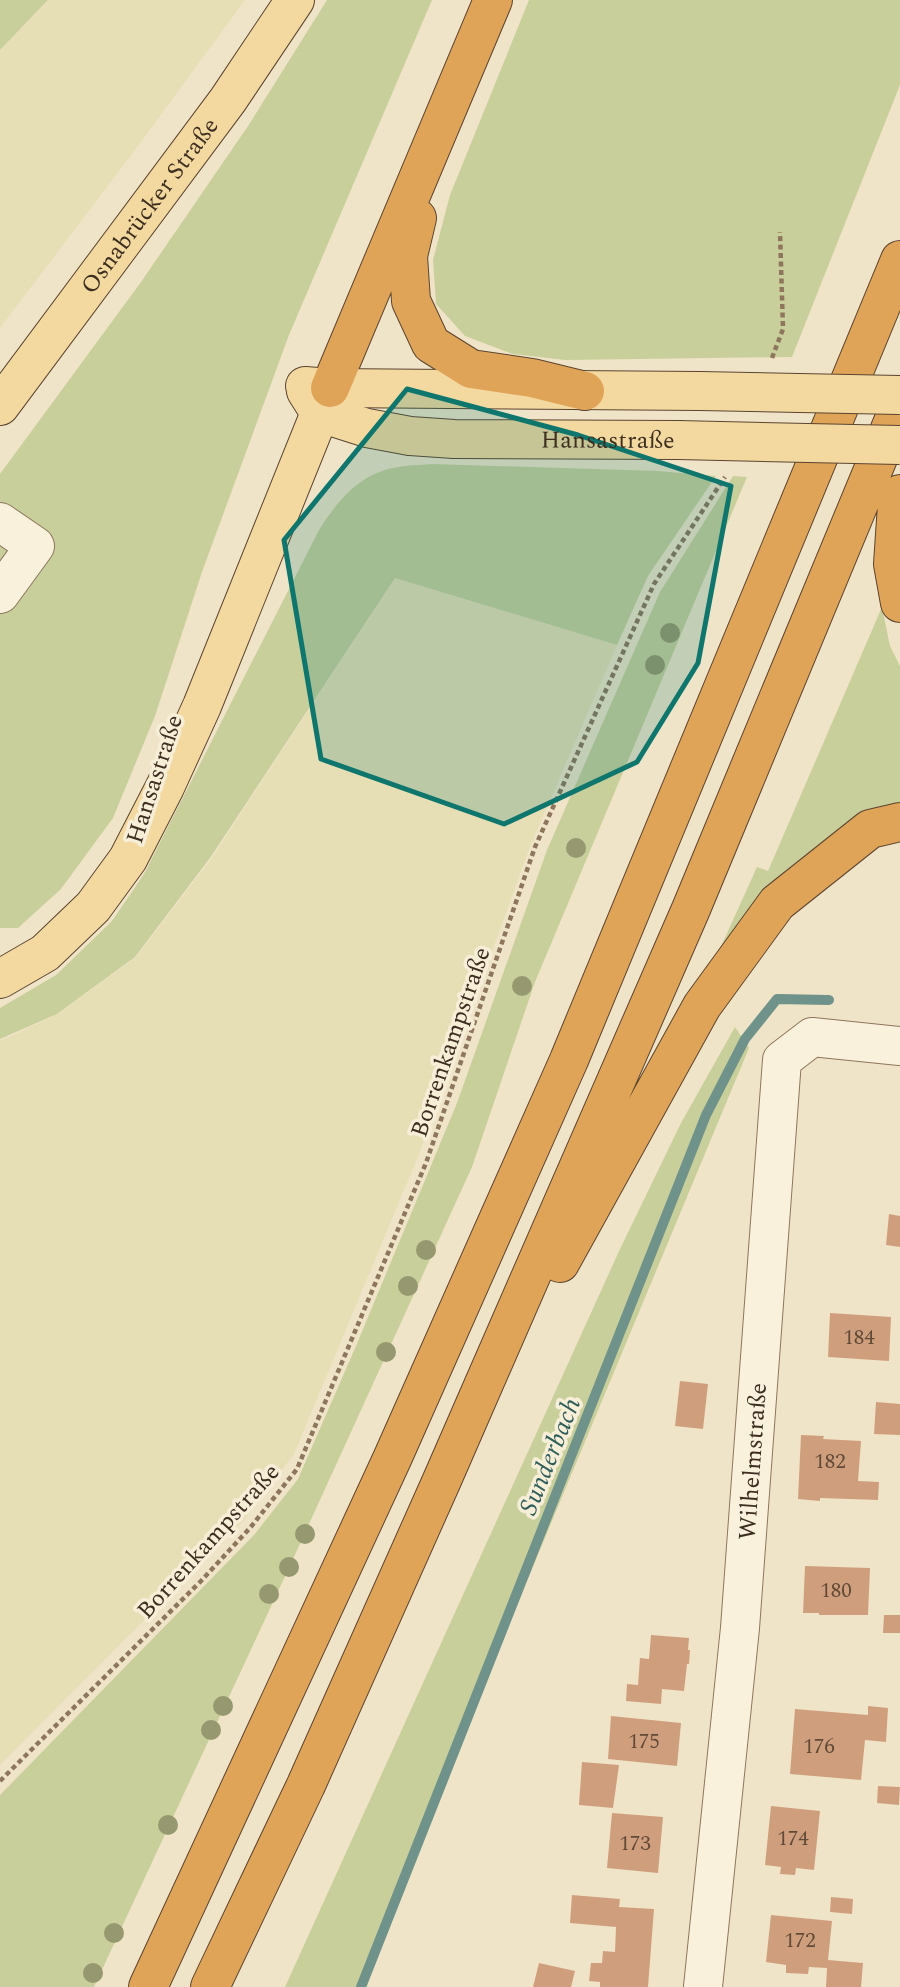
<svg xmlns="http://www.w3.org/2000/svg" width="900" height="1987" font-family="Spectral,serif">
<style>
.farmland{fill:#e6deb5}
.green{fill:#c9cf9b}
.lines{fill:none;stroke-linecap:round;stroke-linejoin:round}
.stream{stroke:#6f938a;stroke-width:10}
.building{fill:#cf9f7d}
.minor-casing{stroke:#8d765c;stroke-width:40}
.major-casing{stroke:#5b4430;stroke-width:40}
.highway-casing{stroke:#5b4430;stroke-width:40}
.path{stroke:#8d765c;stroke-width:4.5;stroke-dasharray:5 3.5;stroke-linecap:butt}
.minor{stroke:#faf1dc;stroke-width:38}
.major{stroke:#f3d9a0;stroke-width:38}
.highway{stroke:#e0a458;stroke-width:38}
.major-bridge-casing{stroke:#5b4430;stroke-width:40;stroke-linecap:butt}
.major-bridge{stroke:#f3d9a0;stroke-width:38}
.tree{fill:#96986f}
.marked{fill:#0f766e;fill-opacity:0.2;stroke:#0f766e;stroke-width:5;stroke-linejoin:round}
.labels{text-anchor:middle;stroke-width:7;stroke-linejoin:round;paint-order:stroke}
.number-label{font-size:21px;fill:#624a37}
.street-label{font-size:24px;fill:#3d2e20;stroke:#f7eed8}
.water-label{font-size:26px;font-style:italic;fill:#2f5d5a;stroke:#f7eed8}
</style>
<rect width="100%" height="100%" fill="#f0e4c8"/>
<path class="farmland" d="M49 0H245L138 146 0 328V50Z
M395 578 617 645 531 844 417 1159 294 1454 244 1520 0 1765V1041L58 1014 136 957 211 859Z"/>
<path class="green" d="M0 0H48L0 50Z
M327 0H432L289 335 202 572 155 716 113 818 61 889 18 928H0V474L141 282 248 126Z
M529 0H900V85L792 357 565 360 513 354 465 336 436 304 433 260 450 195Z
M432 464 658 471 716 476 648 576 617 645 395 578 210 858 135 957 57 1014 0 1039V1008L56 975 112 921 144 874 319 530C337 502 358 475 393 468 406 465 419 465 432 464Z
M733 476 747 477 535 982 472 1167 288 1570 94 1987H0V1795L254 1535 298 1479 356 1346 457 1103 547 850 660 592Z
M882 607 890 646 900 666V809L719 951 757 867 768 871Z
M735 1027 749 1048 517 1605 366 1987H285L620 1249 681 1123Z"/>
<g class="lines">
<path class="stream" d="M361 1987 706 1115 745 1039 777 999 829 1000"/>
</g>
<path class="building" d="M889 1214 900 1216V1247L886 1245Z
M830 1313 891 1317 889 1361 828 1357Z
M680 1381 708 1384 703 1429 675 1426Z
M876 1402 900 1404V1435L874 1434Z
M801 1435 824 1436 823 1439 861 1441 858 1481 879 1482 878 1500 820 1498V1501L798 1499Z
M805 1566 870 1568 868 1615H819V1613H803Z
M884 1615H900V1633H883Z
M651 1635 689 1638 688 1650H690L689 1664H687L684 1691 662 1689 661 1704 626 1701 627 1684 638 1685 640 1658 649 1659Z
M868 1706 888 1708 886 1742 865 1740 861 1780 790 1774 795 1709 868 1715Z
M611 1716 681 1723 677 1766 608 1759Z
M582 1762 619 1765 613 1808 579 1805Z
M878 1786 900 1787 899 1805 877 1803Z
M771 1806 820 1811 814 1870 796 1868 795 1875 780 1874 781 1867 765 1865Z
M612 1813 663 1817 658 1873 607 1868Z
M572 1895 620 1899 619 1907 654 1909 648 1987H600V1982L589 1981 591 1963H602L603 1951 615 1952 616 1927 570 1923Z
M831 1897 853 1899 852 1914 830 1912Z
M771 1915 832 1921 828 1960 863 1963 861 1987H826L827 1968 809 1967 808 1974 786 1973V1965L766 1962Z
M539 1963 575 1971 571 1987H533Z"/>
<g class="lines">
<defs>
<g id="minor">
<path d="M0 522 35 546 0 594"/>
<path id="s1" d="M703 1987 740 1628 782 1060 812 1037 900 1046"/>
</g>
<g id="major">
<path d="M305 386 330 388 700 391"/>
<path id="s2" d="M306 391 320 413 367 428 410 436 454 439 678 440"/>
<path id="s3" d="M0 406 228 100 295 0"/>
<path d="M0 979 45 953 93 907 128 859 165 787 202 706 330 388"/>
</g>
<path id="highway" d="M417 218 408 256 411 301 431 344 471 369 532 378 585 391
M330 388 493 0
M900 494 897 505 893 564 900 603
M560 1263 702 1006 777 903 870 829 900 822
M148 1987 392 1459 569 1060 900 260
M210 1987 306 1785 442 1480 691 909 900 405"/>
</defs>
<use href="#minor" class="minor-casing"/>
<use href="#major" class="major-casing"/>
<use href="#highway" class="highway-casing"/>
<path class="path" d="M772 358 783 329 780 232
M0 1781 201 1581 250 1528 297 1469 426 1163 535 847 654 584 725 477"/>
<use href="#minor" class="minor"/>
<use href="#major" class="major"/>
<use href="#highway" class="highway"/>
<defs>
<path id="major-bridge" d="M700 391 900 395
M678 440 900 445"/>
</defs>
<use href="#major-bridge" class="major-bridge-casing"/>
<use href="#major-bridge" class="major-bridge"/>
</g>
<g class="tree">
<circle cx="670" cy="633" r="10"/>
<circle cx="655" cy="665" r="10"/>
<circle cx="576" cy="848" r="10"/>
<circle cx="522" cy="986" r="10"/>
<circle cx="426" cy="1250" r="10"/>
<circle cx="408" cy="1286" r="10"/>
<circle cx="386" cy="1352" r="10"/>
<circle cx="305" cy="1534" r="10"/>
<circle cx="289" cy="1567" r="10"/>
<circle cx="269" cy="1594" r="10"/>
<circle cx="223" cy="1706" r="10"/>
<circle cx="211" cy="1730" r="10"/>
<circle cx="168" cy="1825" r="10"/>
<circle cx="114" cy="1933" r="10"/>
<circle cx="93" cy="1973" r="10"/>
</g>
<path class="marked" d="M407 389 578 435 731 486 698 663 637 762 504 824 321 759 284 540Z"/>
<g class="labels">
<g class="number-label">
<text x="859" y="1344">184</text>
<text x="830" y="1468">182</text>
<text x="836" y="1597">180</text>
<text x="644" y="1748">175</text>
<text x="819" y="1753">176</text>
<text x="793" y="1845">174</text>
<text x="635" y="1850">173</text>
<text x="800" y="1947">172</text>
</g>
<g class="street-label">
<text dy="8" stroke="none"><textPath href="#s3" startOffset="250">Osnabrücker Straße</textPath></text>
<text dy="8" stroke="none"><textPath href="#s2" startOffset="317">Hansastraße</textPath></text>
<text transform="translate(154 779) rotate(-72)" y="8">Hansastraße</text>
<text transform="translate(450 1042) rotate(-71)" y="8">Borrenkampstraße</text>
<text dy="8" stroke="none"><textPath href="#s1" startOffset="528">Wilhelmstraße</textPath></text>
<text transform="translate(208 1541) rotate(-48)" y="8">Borrenkampstraße</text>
</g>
<g class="water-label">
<text transform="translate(549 1456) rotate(-68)" y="9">Sunderbach</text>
</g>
</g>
</svg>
